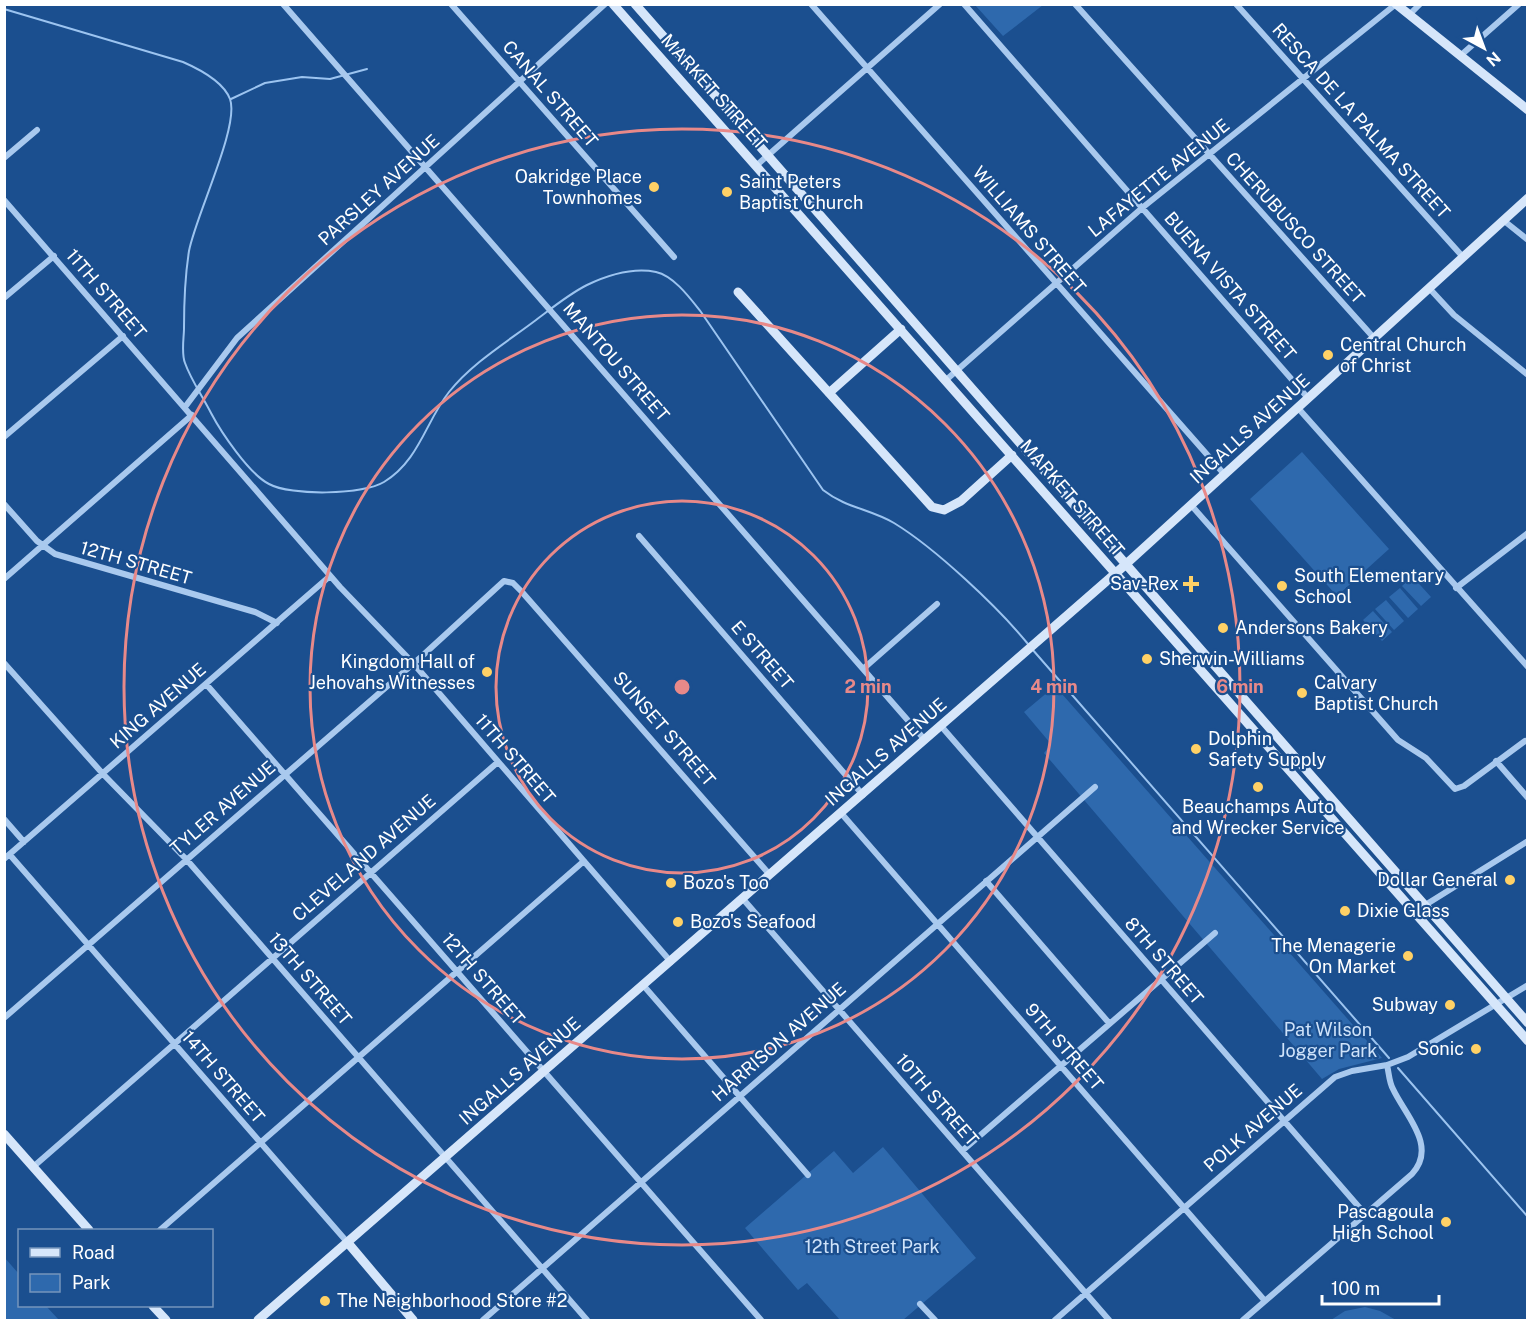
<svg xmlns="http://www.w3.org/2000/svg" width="1532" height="1325" font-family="'Public Sans',sans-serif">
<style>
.green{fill:#2e69ad}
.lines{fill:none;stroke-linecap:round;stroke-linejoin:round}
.stream{stroke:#9cc4f0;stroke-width:2}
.street{stroke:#a9c9ee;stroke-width:6}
.secondary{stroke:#d6e6fa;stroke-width:9}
.ring{fill:none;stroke:#e88989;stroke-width:3}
.poi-dot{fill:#ffd166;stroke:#1b4f8f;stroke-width:2}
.labels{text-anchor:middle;stroke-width:4.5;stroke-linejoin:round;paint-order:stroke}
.street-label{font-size:18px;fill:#fff;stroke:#1b4f8f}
.poi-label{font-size:18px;fill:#fff;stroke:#1b4f8f;text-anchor:start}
.park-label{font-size:18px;fill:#cfe3fa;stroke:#1b4f8f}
.centre{fill:#e88989;stroke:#1b4f8f;stroke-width:3}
.ring-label{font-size:18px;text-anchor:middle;font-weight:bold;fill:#e88989;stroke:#1b4f8f;stroke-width:4.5;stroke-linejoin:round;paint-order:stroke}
</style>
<rect width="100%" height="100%" fill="#1b4f8f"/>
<path class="green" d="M975 5H1043L1003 36Z
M1302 452 1389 549 1337 596 1250 499Z
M1412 576 1431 597 1421 606 1402 586Z
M1400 588 1418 609 1408 618 1389 597Z
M1386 600 1404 621 1394 630 1375 609Z
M1373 611 1392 632 1382 641 1363 620Z
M1055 686 1382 1058 1339 1069 1322 1079 1044 753 1051 744 1024 712Z
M883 1147 976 1258 903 1320H840L807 1283 798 1290 745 1228 834 1151 853 1173Z
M4 1257 19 1274 20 1306H46L59 1320H5Z
M1365 1307 1380 1311 1396 1320H1331L1345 1311Z"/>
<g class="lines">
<path class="stream" d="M4 9 183 62C199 69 223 81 230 99 240 126 195 217 189 251 185 276 184 302 184 328 184 338 181 353 185 363 191 380 203 397 211 413 221 432 249 474 269 484 291 496 362 495 384 482 419 461 426 421 449 392 472 363 507 342 536 320 552 308 569 294 587 285 608 275 632 267 656 272 674 276 690 298 701 312L823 490C846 508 870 509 894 523 935 548 998 607 1028 644
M231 99 265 83 302 77 330 79 367 69
M1032 649 1389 1058
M1398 1068 1528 1217"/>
<path class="street" d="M283 4 925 740
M451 4 674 257
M811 4 1225 475
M964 4 1308 398
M1075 4 1374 338
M1236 4 1463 257
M1409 15 1420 4
M1460 56 1519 4
M4 158 37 130
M757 165 940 4
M4 200 340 587 413 663 671 962
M1503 220 1528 240
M1429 288 1454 315 1528 375
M4 298 54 256
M946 380 1142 208 1396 4
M185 407 237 338 605 4
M1298 408 1528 667
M4 437 123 336
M4 504 37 541 55 554 255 612 277 623
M1191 505 1398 740 1426 758 1455 789 1464 786 1525 741
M639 536 863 795
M4 579 192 415
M1456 588 1528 533
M4 663 103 774 186 859 587 1320
M863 669 937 604
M206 684 761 1320
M941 726 1365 1214
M1496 761 1528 798
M841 813 1265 1301
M4 819 24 842
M10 855 348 1243
M4 859 330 576
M986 881 1109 1023
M743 899 1109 1320
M1414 912 1528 841
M643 985 808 1175
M4 1018 421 657 504 581 513 583 522 592 770 875
M962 1151 1215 933
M33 1167 498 762
M160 1230 584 861
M920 1304 935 1320
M483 1320 1095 787
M1055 1320 1335 1077 1352 1071 1387 1065 1408 1057 1528 985
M1243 1320 1412 1174C1438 1146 1405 1115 1393 1089 1389 1082 1389 1073 1387 1065"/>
<path class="secondary" d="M613 4 1528 1041
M635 4 1528 1023
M1396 4 1528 110
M738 292 932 507 944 510 961 501 1012 455
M829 393 901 329
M4 1134 89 1230
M348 1243 413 1320
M153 1306 166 1320
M258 1320 1125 565 1528 198"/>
</g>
<g class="ring">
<circle cx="682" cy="687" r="186"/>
<circle cx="682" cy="687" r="372"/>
<circle cx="682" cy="687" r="558"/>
</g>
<g class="poi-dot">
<circle cx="654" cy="187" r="6"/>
<circle cx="727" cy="192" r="6"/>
<circle cx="1328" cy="355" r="6"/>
<path d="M1188 575h6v6h6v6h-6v6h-6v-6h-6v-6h6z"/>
<circle cx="1282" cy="586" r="6"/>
<circle cx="1223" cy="628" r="6"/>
<circle cx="1147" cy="659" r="6"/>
<circle cx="487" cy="672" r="6"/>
<circle cx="1302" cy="693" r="6"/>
<circle cx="1196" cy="749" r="6"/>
<circle cx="1258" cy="787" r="6"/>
<circle cx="1510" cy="880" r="6"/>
<circle cx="671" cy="883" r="6"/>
<circle cx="1345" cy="911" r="6"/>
<circle cx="678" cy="922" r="6"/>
<circle cx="1408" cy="956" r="6"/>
<circle cx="1450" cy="1005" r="6"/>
<circle cx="1476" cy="1049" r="6"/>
<circle cx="1446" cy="1222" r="6"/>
<circle cx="325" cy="1301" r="6"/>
</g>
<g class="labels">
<g class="street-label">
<text transform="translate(714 92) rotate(48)" y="6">MARKET STREET</text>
<text transform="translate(550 94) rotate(49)" y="6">CANAL STREET</text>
<text transform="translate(1361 121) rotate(48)" y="6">RESCA DE LA PALMA STREET</text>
<text transform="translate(1159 178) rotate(-39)" y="6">LAFAYETTE AVENUE</text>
<text transform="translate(379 190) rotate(-42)" y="6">PARSLEY AVENUE</text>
<text transform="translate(1295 228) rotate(48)" y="6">CHERUBUSCO STREET</text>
<text transform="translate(1029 230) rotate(49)" y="6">WILLIAMS STREET</text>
<text transform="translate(1230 286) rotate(49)" y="6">BUENA VISTA STREET</text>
<text transform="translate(106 294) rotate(49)" y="6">11TH STREET</text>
<text transform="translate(616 362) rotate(49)" y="6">MANTOU STREET</text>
<text transform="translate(1250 429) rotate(-42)" y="6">INGALLS AVENUE</text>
<text transform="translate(1072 498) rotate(49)" y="6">MARKET STREET</text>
<text transform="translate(136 563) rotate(16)" y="6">12TH STREET</text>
<text transform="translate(762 655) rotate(49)" y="6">E STREET</text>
<text transform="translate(158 706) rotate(-41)" y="6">KING AVENUE</text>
<text transform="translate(664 729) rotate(49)" y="6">SUNSET STREET</text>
<text transform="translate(886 752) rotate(-41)" y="6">INGALLS AVENUE</text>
<text transform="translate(515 759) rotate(49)" y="6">11TH STREET</text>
<text transform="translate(223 808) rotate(-41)" y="6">TYLER AVENUE</text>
<text transform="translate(364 858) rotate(-41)" y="6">CLEVELAND AVENUE</text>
<text transform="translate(1164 961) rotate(49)" y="6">8TH STREET</text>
<text transform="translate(310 979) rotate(49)" y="6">13TH STREET</text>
<text transform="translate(483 979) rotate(49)" y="6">12TH STREET</text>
<text transform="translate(779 1042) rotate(-41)" y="6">HARRISON AVENUE</text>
<text transform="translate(1064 1047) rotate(49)" y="6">9TH STREET</text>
<text transform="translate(520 1071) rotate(-41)" y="6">INGALLS AVENUE</text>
<text transform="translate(223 1077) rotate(49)" y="6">14TH STREET</text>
<text transform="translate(937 1100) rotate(49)" y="6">10TH STREET</text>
<text transform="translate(1253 1128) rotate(-41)" y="6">POLK AVENUE</text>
</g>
<g class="poi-label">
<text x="642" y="183" text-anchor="end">Oakridge Place<tspan x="642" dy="21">Townhomes</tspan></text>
<text x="739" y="188">Saint Peters<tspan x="739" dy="21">Baptist Church</tspan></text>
<text x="1340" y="351">Central Church<tspan x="1340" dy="21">of Christ</tspan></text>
<text x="1294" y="582">South Elementary<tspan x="1294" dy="21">School</tspan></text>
<text x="1179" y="590" text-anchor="end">Sav-Rex</text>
<text x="1235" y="634">Andersons Bakery</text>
<text x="1159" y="665">Sherwin-Williams</text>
<text x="475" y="668" text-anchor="end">Kingdom Hall of<tspan x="475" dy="21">Jehovahs Witnesses</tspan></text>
<text x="1314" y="689">Calvary<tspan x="1314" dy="21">Baptist Church</tspan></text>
<text x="1208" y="745">Dolphin<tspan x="1208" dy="21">Safety Supply</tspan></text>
<text x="1258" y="813" text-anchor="middle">Beauchamps Auto<tspan x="1258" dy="21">and Wrecker Service</tspan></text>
<text x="1498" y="886" text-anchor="end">Dollar General</text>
<text x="683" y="889">Bozo's Too</text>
<text x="1357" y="917">Dixie Glass</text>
<text x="690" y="928">Bozo's Seafood</text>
<text x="1396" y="952" text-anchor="end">The Menagerie<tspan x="1396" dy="21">On Market</tspan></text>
<text x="1438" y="1011" text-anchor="end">Subway</text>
<text x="1464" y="1055" text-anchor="end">Sonic</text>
<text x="1434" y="1218" text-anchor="end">Pascagoula<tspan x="1434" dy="21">High School</tspan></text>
<text x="337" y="1307">The Neighborhood Store #2</text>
</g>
<g class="park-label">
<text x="1328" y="1036">Pat Wilson<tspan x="1328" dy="21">Jogger Park</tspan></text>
<text x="872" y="1253">12th Street Park</text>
</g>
</g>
<circle cx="682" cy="687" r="9" class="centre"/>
<g class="ring-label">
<text x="868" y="693">2 min</text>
<text x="1054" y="693">4 min</text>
<text x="1240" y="693">6 min</text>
</g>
<rect width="1532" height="1325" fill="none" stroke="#ffffff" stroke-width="12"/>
<rect x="18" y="1229" width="195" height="78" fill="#1b4f8f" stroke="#7695bc" stroke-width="1.5"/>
<rect x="30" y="1248" width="30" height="9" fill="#d6e6fa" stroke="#7695bc" stroke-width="1.5"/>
<text x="72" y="1259" font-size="18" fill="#ffffff">Road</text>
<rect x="30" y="1274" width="30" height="18" fill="#2e69ad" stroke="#7695bc" stroke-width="1.5"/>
<text x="72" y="1289" font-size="18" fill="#ffffff">Park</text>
<g transform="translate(1484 48) rotate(139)" stroke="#1b4f8f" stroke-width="4.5" paint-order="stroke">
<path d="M0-4.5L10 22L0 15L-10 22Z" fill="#ffffff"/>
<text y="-9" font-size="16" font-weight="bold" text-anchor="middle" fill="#ffffff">N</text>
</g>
<path d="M1322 1295v9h117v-9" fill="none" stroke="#ffffff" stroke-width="3"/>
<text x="1331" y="1295" font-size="18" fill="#ffffff" stroke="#1b4f8f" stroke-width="4.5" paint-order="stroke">100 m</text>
</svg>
